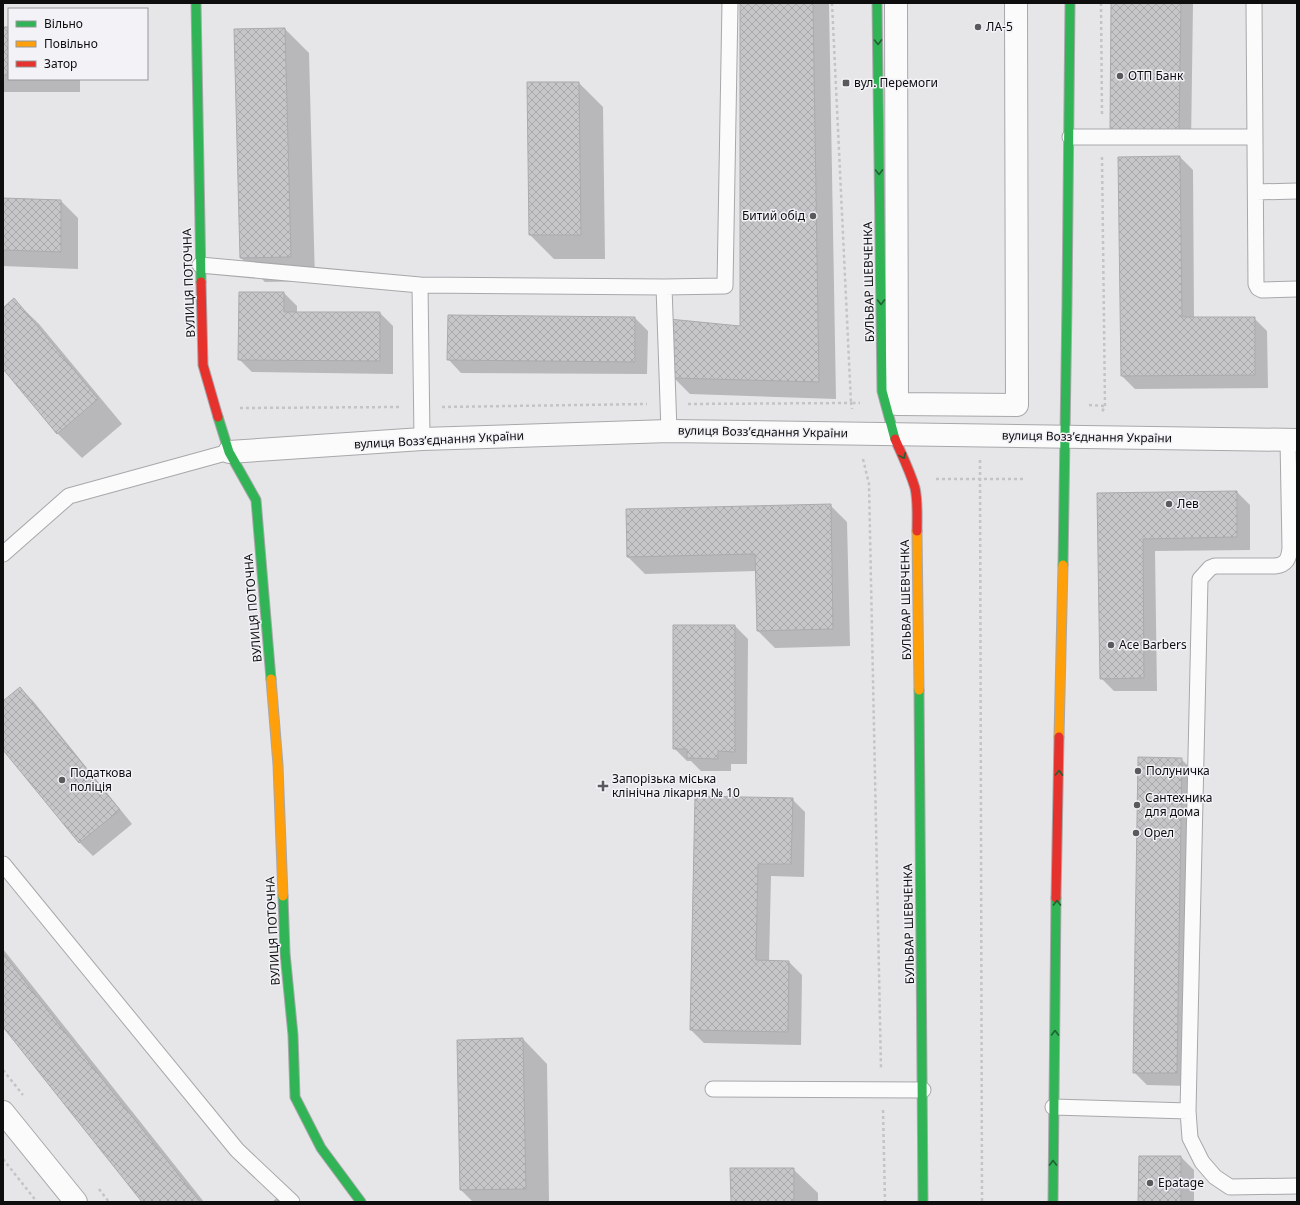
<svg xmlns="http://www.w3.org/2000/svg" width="1300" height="1205" font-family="'Noto Sans',sans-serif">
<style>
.shadow{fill:#0003}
.building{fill:url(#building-cross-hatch);stroke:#ababad}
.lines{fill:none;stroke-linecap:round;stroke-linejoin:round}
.lane-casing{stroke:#a8a7aa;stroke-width:17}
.street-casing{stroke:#a8a7aa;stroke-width:24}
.fast-casing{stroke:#a8a7aa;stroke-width:11}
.slow-casing{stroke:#a8a7aa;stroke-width:11}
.jam-casing{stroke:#a8a7aa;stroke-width:11}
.path{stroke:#c4c4c6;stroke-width:2.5;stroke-dasharray:3 3;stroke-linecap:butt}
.lane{stroke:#fbfbfc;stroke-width:15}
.street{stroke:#fbfbfc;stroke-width:22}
.fast{stroke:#30b455;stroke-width:9}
.slow{stroke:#ff9f0a;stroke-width:9}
.jam{stroke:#e5322d;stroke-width:9}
.oneway{stroke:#1f6132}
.poi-dot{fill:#5a595b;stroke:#f2f2f7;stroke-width:1.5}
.labels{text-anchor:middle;stroke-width:3;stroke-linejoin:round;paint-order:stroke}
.poi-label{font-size:12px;fill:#0e0e0f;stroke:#f2f2f7;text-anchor:start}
.street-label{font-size:12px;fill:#0e0e0f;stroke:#f2f2f7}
</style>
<defs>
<pattern id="building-cross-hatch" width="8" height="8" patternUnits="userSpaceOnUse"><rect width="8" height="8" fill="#c6c6c8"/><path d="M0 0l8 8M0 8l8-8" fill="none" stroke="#a9a9ab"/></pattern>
</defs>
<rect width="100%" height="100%" fill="#e6e5e8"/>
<path class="shadow" d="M741 3H829L836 399 690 394 673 377 741 327Z
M1112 3H1193L1191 145H1124L1111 131Z
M3 28H9V79H80V92H3Z
M285 29 309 53 315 281 265 282 241 258Z
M528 83H579L603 107 605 259H554L530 235Z
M1180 157 1193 170 1194 318H1254L1267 331 1268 388 1135 389 1122 376 1119 158Z
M3 199 61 201 78 218V269L3 266Z
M284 293 297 306V313H380L393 326V374L252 372 239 359Z
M14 300 39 324 122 424 82 458 57 433 3 367V309Z
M449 316 635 318 648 331 647 374 461 373 448 359Z
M1237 492 1250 505V550L1155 551 1157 691H1114L1101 678 1098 494Z
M830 505 847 522 850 646 775 648 758 631 757 571 645 574 628 557Z
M735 626 748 639 747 764H731V771H701L691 761H687L674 748Z
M20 688 33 701 132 824 93 856 80 843 3 748V702Z
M1181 759 1195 772 1190 1086 1147 1085 1134 1072Z
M696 797 792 799 805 812 804 877 771 876 769 962H789L802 975 801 1045 704 1043 691 1030Z
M3 949 204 1202H143L3 1025Z
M523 1039 547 1064 549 1202H473L461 1190Z
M1140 1157H1181L1194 1170V1202H1139Z
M793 1169 818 1193V1202H732Z
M277 1198 280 1202H272Z"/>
<path class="building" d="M740 3H813L819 382 672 378 669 319 740 326Z
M1111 3H1181L1179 132H1110Z
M3 27H9V75H3Z
M285 28 291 257 240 258 234 29Z
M527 82H579L581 235H529Z
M1180 156 1182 317H1255V375L1121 376 1118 157Z
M3 198 61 200V252L3 250Z
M239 292H284V312H380V361L238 360Z
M14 298 98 399 57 434 3 369V308Z
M448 315 635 317V362L447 360Z
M1237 491V537L1143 539 1144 678 1100 679 1097 493Z
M831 504 833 629 757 631 755 554 627 557 626 509Z
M673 625H735V752L718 751V759L687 758V749H673Z
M20 687 120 810 79 843 3 750V701Z
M1138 757 1182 758 1177 1073H1133Z
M695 796 793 798 791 864H758L756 960 789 961 788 1032 690 1030Z
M3 954 200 1202H142L3 1027Z
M523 1038 526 1189 460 1190 457 1040Z
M1139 1156H1181V1202H1138Z
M730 1168H794V1202H731Z"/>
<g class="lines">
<defs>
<path id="lane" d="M1254 3 1256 284 1258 288 1262 290 1297 289
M1070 137H1255
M1256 192 1297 191
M200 265 420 285
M669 431 664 287 725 286 730 3
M422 439 420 285 664 287
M1288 440 1290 548C1289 559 1286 565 1275 566H1215L1210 568 1200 579 1188 1111 1190 1138 1202 1162 1215 1177 1230 1187 1297 1186
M3 554 69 496 229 452
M3 864 237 1150 292 1202
M713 1089 923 1090
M1053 1107 1188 1111"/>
<path id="street" d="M896 3 897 404 1017 405 1016 3
M229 452 422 439 669 431 1297 440
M3 1112 76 1202"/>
<path id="fast" d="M196 3 201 282
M877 3 882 391 895 439
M218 417 229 452 256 500 271 679
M1063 565 1067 303 1070 3
M919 690 923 1202
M283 896 285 953 293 1035 295 1097 321 1148 361 1202
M1053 1202 1056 898"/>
<path id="slow" d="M917 531 919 690
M271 679 278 765 283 896
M1059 737 1063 565"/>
<path id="jam" d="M201 282 203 365 218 417
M895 439C902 455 910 471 915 488 918 501 917 517 917 531
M1056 898 1059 737"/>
</defs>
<use href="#lane" class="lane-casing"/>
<use href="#street" class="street-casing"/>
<use href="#fast" class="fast-casing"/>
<use href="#slow" class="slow-casing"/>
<use href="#jam" class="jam-casing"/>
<path class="path" d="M832 3 851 403H860
M1101 3 1102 116
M1102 157 1105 406 1102 412
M688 404 851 403 852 409
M1089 405 1105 406
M442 407 647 404
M240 408 401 407
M863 459 869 484 881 1069
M980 460 982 1202
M936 479H1024
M3 1070 23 1095
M883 1110 885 1202
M3 1159 37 1202
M99 1189 109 1202"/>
<use href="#lane" class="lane"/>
<use href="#street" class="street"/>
<use href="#fast" class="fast"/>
<use href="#slow" class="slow"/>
<use href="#jam" class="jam"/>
</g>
<defs><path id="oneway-chevron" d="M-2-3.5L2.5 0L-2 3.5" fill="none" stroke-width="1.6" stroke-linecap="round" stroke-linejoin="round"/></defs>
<g class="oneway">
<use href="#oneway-chevron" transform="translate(878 42) rotate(89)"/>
<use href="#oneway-chevron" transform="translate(879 172) rotate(89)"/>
<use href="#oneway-chevron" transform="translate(881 302) rotate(89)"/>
<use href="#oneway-chevron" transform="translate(903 456) rotate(66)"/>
<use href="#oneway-chevron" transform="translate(1059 773) rotate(-89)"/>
<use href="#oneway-chevron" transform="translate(1057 903) rotate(-89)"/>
<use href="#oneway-chevron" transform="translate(1055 1033) rotate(-89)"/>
<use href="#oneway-chevron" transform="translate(1053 1163) rotate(-90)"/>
</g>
<g class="poi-dot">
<circle cx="978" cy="27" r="4"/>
<circle cx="1120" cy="76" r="4"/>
<rect x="842" y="79" width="8" height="8" rx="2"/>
<circle cx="813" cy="216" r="4"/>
<circle cx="1169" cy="504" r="4"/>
<circle cx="1111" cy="645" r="4"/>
<circle cx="1138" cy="771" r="4"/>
<circle cx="62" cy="780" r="4"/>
<path d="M601 780h4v4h4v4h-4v4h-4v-4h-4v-4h4z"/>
<circle cx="1137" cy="805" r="4"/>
<circle cx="1136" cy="833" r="4"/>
<circle cx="1150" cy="1183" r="4"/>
</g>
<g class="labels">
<g class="poi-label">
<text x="986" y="31">ЛА-5</text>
<text x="1128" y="80">ОТП Банк</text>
<text x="854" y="87">вул. Перемоги</text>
<text x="805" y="220" text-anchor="end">Битий обід</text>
<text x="1177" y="508">Лев</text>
<text x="1119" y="649">Ace Barbers</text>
<text x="1146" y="775">Полуничка</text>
<text x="70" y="777">Податкова<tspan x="70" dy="14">поліція</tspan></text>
<text x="612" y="783">Запорізька міська<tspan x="612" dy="14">клінічна лікарня № 10</tspan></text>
<text x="1145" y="802">Сантехника<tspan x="1145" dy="14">для дома</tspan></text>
<text x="1144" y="837">Орел</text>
<text x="1158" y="1187">Epatage</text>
</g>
<g class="street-label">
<text transform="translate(869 282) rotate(-91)" y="4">БУЛЬВАР ШЕВЧЕНКА</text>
<text transform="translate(189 283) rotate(-92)" y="4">ВУЛИЦЯ ПОТОЧНА</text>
<text transform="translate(763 432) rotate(1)" y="4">вулиця Воззʼєднання України</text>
<text transform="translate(1087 437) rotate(1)" y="4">вулиця Воззʼєднання України</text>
<text transform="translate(439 440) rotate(-3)" y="4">вулиця Воззʼєднання України</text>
<text transform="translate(906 600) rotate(-91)" y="4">БУЛЬВАР ШЕВЧЕНКА</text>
<text transform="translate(253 608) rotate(-95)" y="4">ВУЛИЦЯ ПОТОЧНА</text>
<text transform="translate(909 924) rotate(-91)" y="4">БУЛЬВАР ШЕВЧЕНКА</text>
<text transform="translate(273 931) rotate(-93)" y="4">ВУЛИЦЯ ПОТОЧНА</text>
</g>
</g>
<rect width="1300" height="1205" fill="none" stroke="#0e0e0f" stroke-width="8"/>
<rect x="8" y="8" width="140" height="72" fill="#f2f2f7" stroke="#97979a"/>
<rect x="16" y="21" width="20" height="6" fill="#30b455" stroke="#97979a"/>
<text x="44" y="28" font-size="12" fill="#0e0e0f">Вільно</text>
<rect x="16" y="41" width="20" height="6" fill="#ff9f0a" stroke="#97979a"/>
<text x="44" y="48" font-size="12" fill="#0e0e0f">Повільно</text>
<rect x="16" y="61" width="20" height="6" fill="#e5322d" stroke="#97979a"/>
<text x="44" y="68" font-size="12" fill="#0e0e0f">Затор</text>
</svg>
